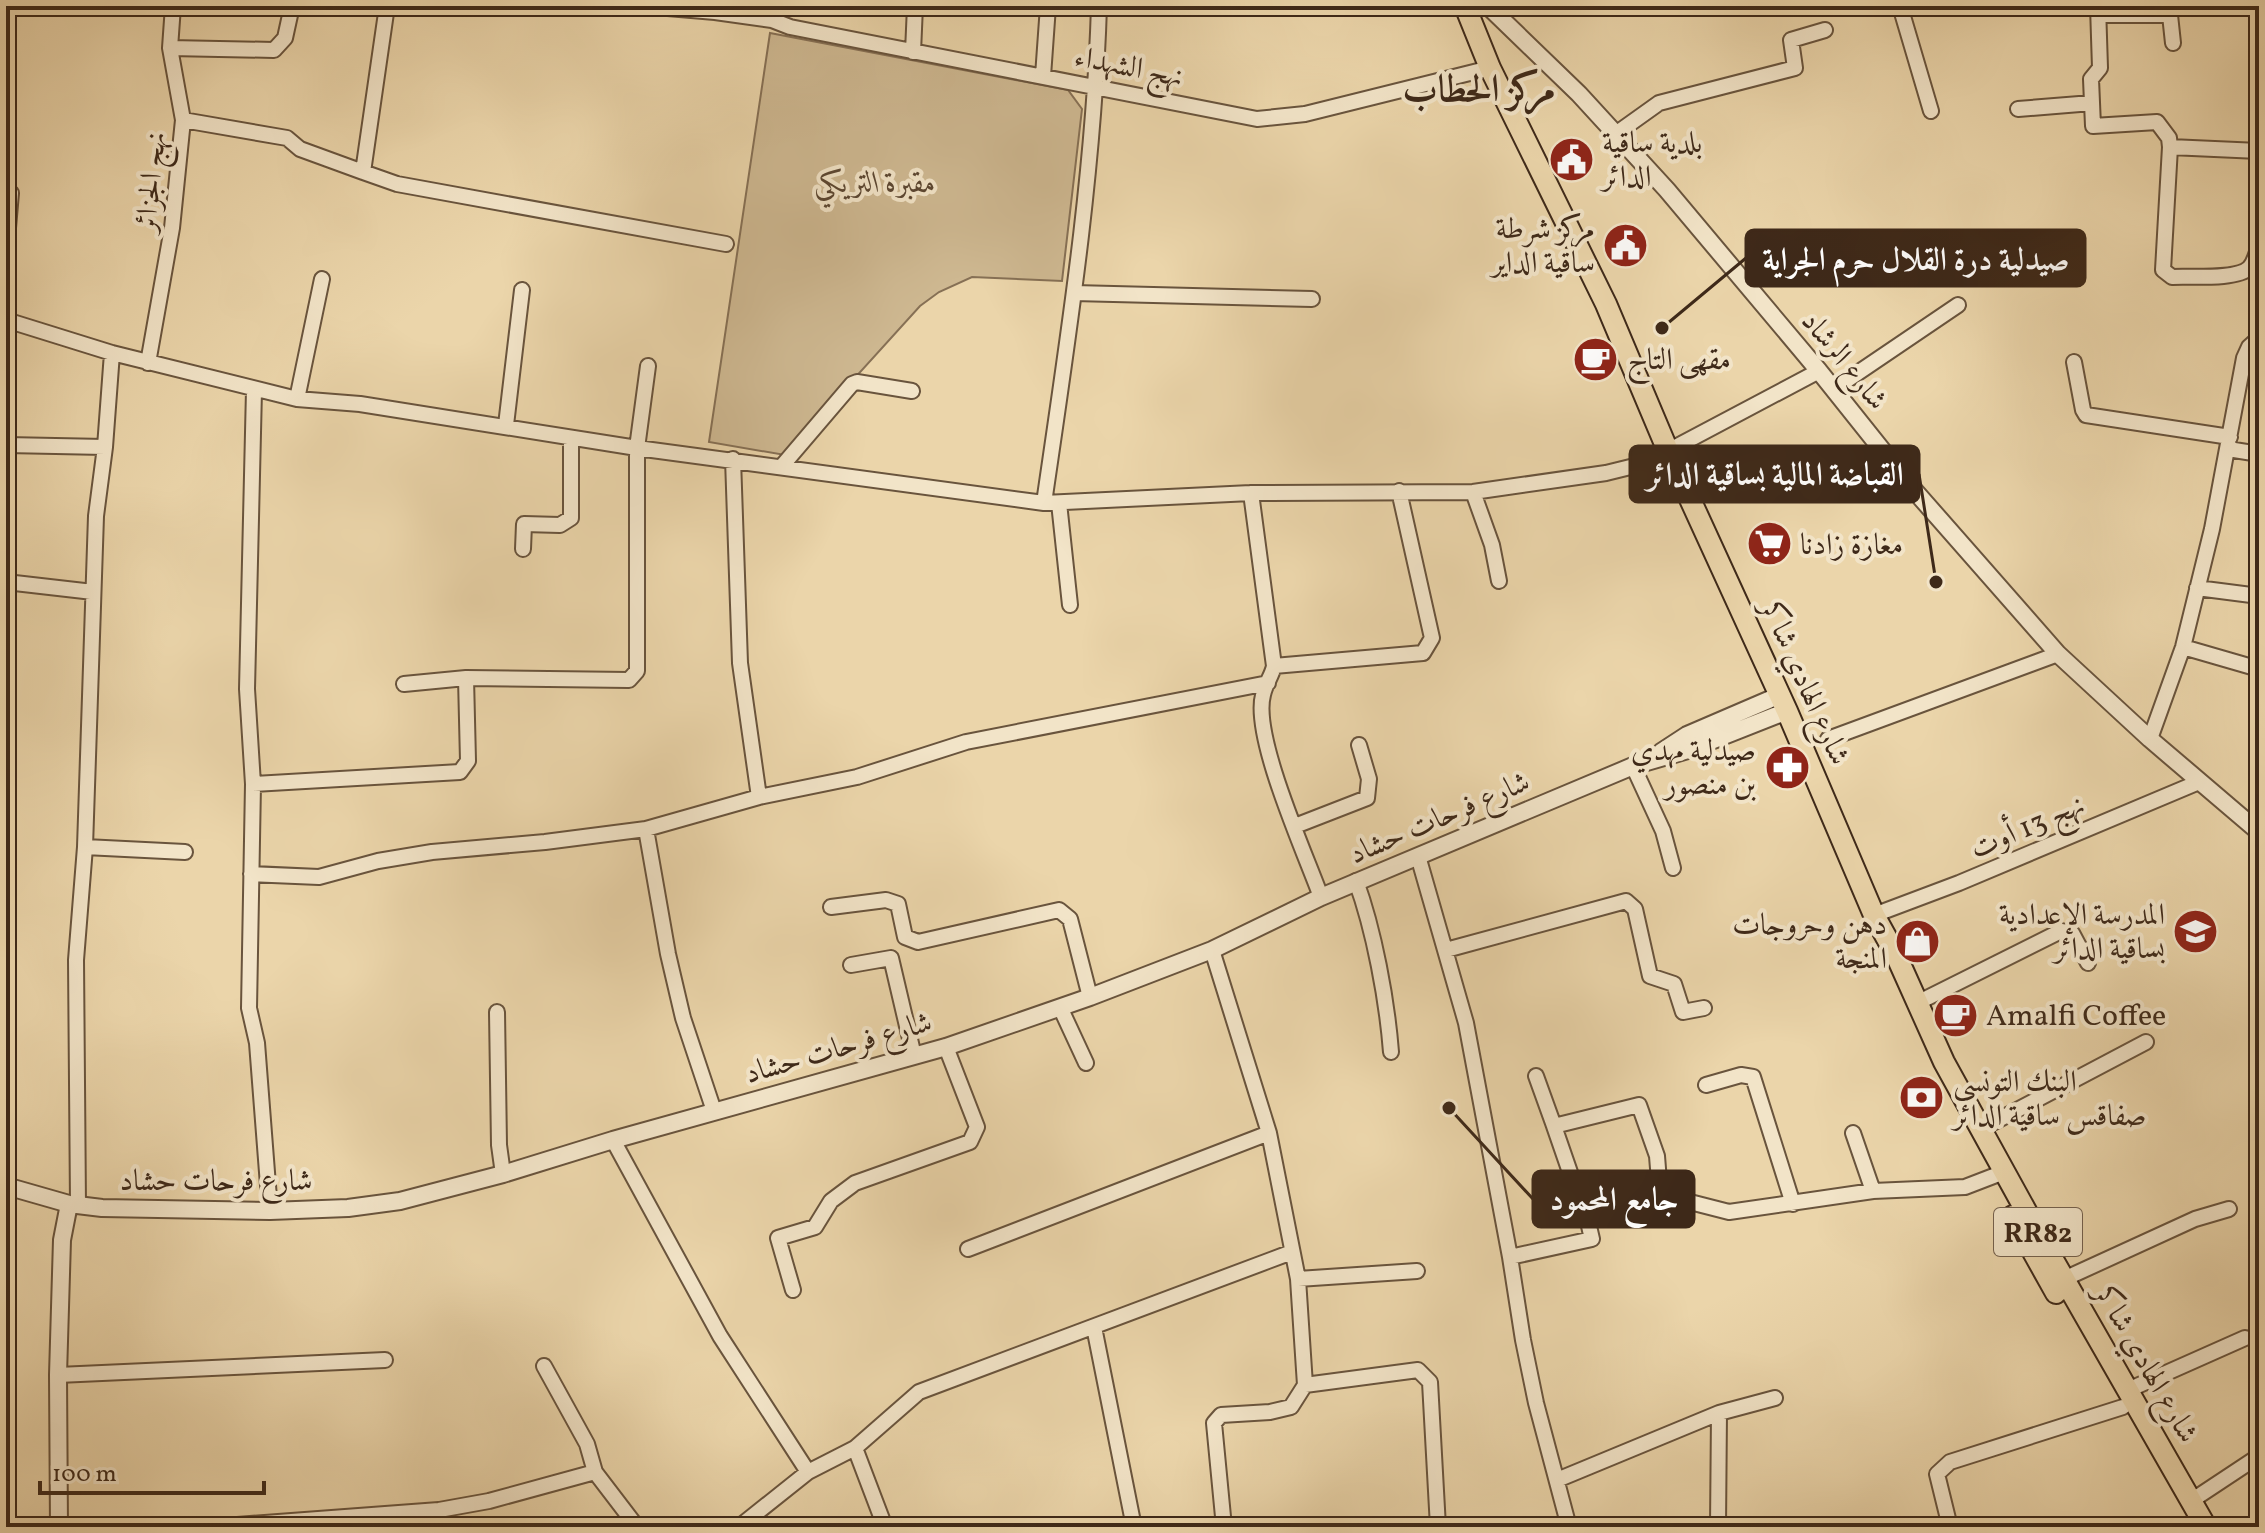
<svg xmlns="http://www.w3.org/2000/svg" width="2265" height="1533" font-family="Vollkorn,Amiri,serif">
<style>
.green{fill:#ceb891;stroke:#867055;stroke-width:2}
.lines{fill:none;stroke-linecap:round;stroke-linejoin:round}
.minor-casing{stroke:#69543d;stroke-width:18}
.tertiary-casing{stroke:#69543d;stroke-width:20}
.primary-casing{stroke:#3e2919;stroke-width:24}
.minor{stroke:#f2e4c8;stroke-width:14}
.tertiary{stroke:#f2e4c8;stroke-width:16}
.primary{stroke:#ebd5aa;stroke-width:20}
.labels{text-anchor:middle;stroke-width:8;stroke-linejoin:round;paint-order:stroke}
.shield{fill:#f2e4c8;stroke:#74614e;stroke-width:2}
.shield-label{font-size:28px;font-weight:bold;fill:#3e2919}
.street-label{font-size:30px;fill:#3e2919;stroke:#f2e4c8}
.poi-label{font-size:30px;fill:#3e2919;stroke:#f2e4c8;text-anchor:start}
.park-label{font-size:30px;font-style:italic;fill:#5b4631;stroke:#f2e4c8}
.district-label{font-size:38px;font-weight:bold;fill:#3e2919;stroke:#f2e4c8}
.leader{fill:none;stroke:#3e2919;stroke-width:3}
.callout-dot{fill:#3e2919;stroke:#f2e4c8;stroke-width:3}
.callout{fill:#3e2919;stroke:#3e2919;stroke-width:3}
.callout-label{font-size:32px;text-anchor:middle;font-weight:bold;fill:#fff}
</style>
<rect width="100%" height="100%" fill="#ebd5aa"/>
<filter id="stains"><feTurbulence type="fractalNoise" baseFrequency=".0025" numOctaves="4"/><feColorMatrix values="0 0 0 0 .2 0 0 0 0 .09 0 0 0 0 .02 0 0 0 .5 -.17"/></filter>
<radialGradient id="worn" r=".72"><stop offset=".6" stop-color="#630" stop-opacity="0"/><stop offset="1" stop-color="#630" stop-opacity=".3"/></radialGradient>
<path class="green" d="M770 33 1068 90 1082 109 1062 281 972 277 939 292 920 306 785 455 709 442Z"/>
<g class="lines">
<defs>
<path id="minor" d="M387 6 363 172 397 184 726 244
M644 6 715 12 772 20
M771 6 772 20 790 27 1257 119 1305 114 1490 68
M1900 6 1931 111
M2098 6 2100 68 2091 79 2093 126 2157 122 2169 138 2170 147
M2099 15H2170V6
M2170 15 2173 43
M170 48 274 50 285 38 292 6
M913 52 915 6
M1043 76 1048 6
M2018 109 2092 103
M183 120 287 138 300 149 363 172
M1617 133 1659 103 1795 68 1791 40 1825 30
M2259 151 2170 147 2163 270 2172 277C2190 276 2237 280 2249 268 2255 262 2257 252 2259 244
M6 251 11 193
M1074 293 1312 299
M6 320 112 353 297 399 360 404 637 448 1044 503 1251 493 1473 492 1606 473 1671 457
M2074 362 2083 410 2086 415 2230 437
M148 363 172 228 183 120 170 48 173 6
M1834 389 1958 305
M254 390 247 689 253 784 249 1008 257 1043 270 1211
M297 399 322 279
M506 425 522 290
M6 445 105 447
M2228 449 2259 454
M1668 451 1819 371
M733 459 740 663 759 797
M782 466 852 384 857 382 912 391
M1473 492 1492 545 1499 581
M1251 493 1274 666C1272 676 1265 684 1263 695 1252 736 1305 853 1321 897
M1044 503C1068 338 1094 173 1099 6
M1059 503 1070 605
M523 549 524 524 560 525 571 518V438
M6 582 93 592
M2197 588 2259 596
M2183 647 2259 669
M1274 666 1423 653 1432 638 1399 491
M404 684 466 678 629 680 637 671V448L648 366
M1828 739 2058 654
M2150 739 2183 647 2212 529 2244 358 2249 347 2259 338
M1633 766 1663 831 1673 868
M253 784 460 772 468 761 466 678
M1295 826 1367 798 1369 779 1359 745
M646 829 668 954 683 1018 714 1111
M85 847 185 852
M1418 856 1466 1023 1510 1257 1523 1340 1536 1403 1569 1527
M251 874 319 877 378 861 432 852 545 842 646 829 759 797 857 777 966 742 1268 683
M1356 881C1374 930 1387 1000 1391 1052
M831 907 886 900 898 904 905 937 918 942 1059 910 1070 919 1090 997
M1874 915 1959 883 2199 782
M1212 950 1269 1133 1298 1279 1305 1385 1418 1370 1430 1382 1438 1527
M1446 950 1626 901 1635 909 1650 976 1674 984 1683 1012 1704 1008
M851 965 891 958 914 1056
M1917 1003 2061 931 2072 933 2088 963
M1060 1007 1086 1063
M497 1012 499 1145 503 1174
M1536 1076 1554 1126 1639 1105 1657 1156 1659 1181
M1706 1085 1741 1075 1753 1077 1793 1204
M1981 1129 2146 1042
M1853 1133 1873 1191
M613 1140 720 1336 808 1472
M1542 1189 1573 1181 1554 1126
M78 1205 76 960 85 847 96 516 105 447 112 353
M968 1249 1269 1133
M1510 1257 1592 1239 1582 1196 1659 1181 1663 1192 1686 1201 1729 1212 1873 1191 1965 1187 2004 1172
M1298 1279 1417 1271
M2064 1279 2195 1219 2229 1209
M793 1290 778 1238 815 1227 831 1201 855 1183 970 1142 977 1127 946 1047
M1094 1327 1134 1527
M544 1366 587 1444 595 1472 637 1527
M58 1375 385 1360
M2128 1390 2245 1338
M855 1448 885 1527
M1557 1480 1719 1413 1775 1398
M2191 1501 2259 1456
M170 1527 224 1526 439 1510 489 1501 595 1472
M739 1527 808 1472 855 1448 919 1392 1292 1252
M1224 1527 1214 1423 1221 1415 1270 1412 1291 1407 1305 1385
M1718 1527 1719 1413
M1950 1527 1937 1474 1950 1462 2123 1407"/>
<path id="tertiary" d="M1488 6 1579 94 1667 190 1819 371 1914 490 2058 654 2150 739 2259 832
M1661 752 1687 735 1780 695
M6 1186 69 1204 102 1208 270 1211 348 1208 400 1201 503 1174 613 1140 946 1047 1090 997 1212 950 1321 897 1633 766 1688 750 1787 711
M59 1527 58 1375 62 1240 69 1204"/>
<path id="primary" d="M1465 6 1490 68 1606 304 1668 451 1787 711 1874 915 1896 955 1944 1062 2048 1251 2206 1527
M2013 1216 2056 1293"/>
</defs>
<use href="#minor" class="minor-casing"/>
<use href="#tertiary" class="tertiary-casing"/>
<use href="#primary" class="primary-casing"/>
<use href="#minor" class="minor"/>
<use href="#tertiary" class="tertiary"/>
<use href="#primary" class="primary"/>
</g>
<defs>
<symbol id="civic-disc" viewBox="-11 -11 22 22"><circle r="9.5" fill="#8f2418" stroke="#f2e4c8"/><path d="M-.6-6.5H3V-4.5H.6V-3L4-1V1h2V6H-6V1h2V-1L-.6-3ZM-1.2 2.5V6h2.4V2.5Z" fill="#fff"/></symbol>
<symbol id="cafe-disc" viewBox="-11 -11 22 22"><circle r="9.5" fill="#8f2418" stroke="#f2e4c8"/><path d="M-5.5-4.5H6V0H3Q3 3.5 0 3.5H-2.5Q-5.5 3.5-5.5 0ZM3-3.2v2h1.7v-2ZM-6 4.5H4V6H-6Z" fill="#fff"/></symbol>
<symbol id="supermarket-disc" viewBox="-11 -11 22 22"><circle r="9.5" fill="#8f2418" stroke="#f2e4c8"/><path d="M-6-5.5h2.5l.6 2H6L4.5 2H-2.5L-4.4-4H-6ZM-1.5 3.2a1.3 1.3 0 1 0 .1 0ZM3 3.2a1.3 1.3 0 1 0 .1 0Z" fill="#fff"/></symbol>
<symbol id="pharmacy-disc" viewBox="-11 -11 22 22"><circle r="9.5" fill="#8f2418" stroke="#f2e4c8"/><path d="M-2-6h4v4h4v4h-4v4h-4v-4h-4v-4h4Z" fill="#fff"/></symbol>
<symbol id="school-disc" viewBox="-11 -11 22 22"><circle r="9.5" fill="#8f2418" stroke="#f2e4c8"/><path d="M0-5L7-2L0 1L-7-2ZM-4 1L0 2.5L4 1V4Q0 6-4 4Z" fill="#fff"/></symbol>
<symbol id="shop-disc" viewBox="-11 -11 22 22"><circle r="9.5" fill="#8f2418" stroke="#f2e4c8"/><path d="M-5-2.5h2.3a2.7 3.5 0 0 1 5.4 0H5L5.5 6h-11ZM-1.5-2.5h3a1.5 2.3 0 0 0-3 0Z" fill="#fff"/></symbol>
<symbol id="bank-disc" viewBox="-11 -11 22 22"><circle r="9.5" fill="#8f2418" stroke="#f2e4c8"/><path d="M-6-4H6V4H-6ZM0-2.3a2.3 2.3 0 1 0 0 4.6a2.3 2.3 0 1 0 0-4.6Z" fill="#fff"/></symbol>
</defs>
<g fill-rule="evenodd">
<use href="#civic-disc" x="1546" y="134" width="51" height="51"/>
<use href="#civic-disc" x="1600" y="220" width="51" height="51"/>
<use href="#cafe-disc" x="1570" y="334" width="51" height="51"/>
<use href="#supermarket-disc" x="1744" y="518" width="51" height="51"/>
<use href="#pharmacy-disc" x="1762" y="742" width="51" height="51"/>
<use href="#school-disc" x="2170" y="906" width="51" height="51"/>
<use href="#shop-disc" x="1892" y="916" width="51" height="51"/>
<use href="#cafe-disc" x="1930" y="990" width="51" height="51"/>
<use href="#bank-disc" x="1896" y="1072" width="51" height="51"/>
</g>
<g class="labels">
<rect class="shield" x="1994" y="1208" width="88" height="48" rx="6"/>
<g class="shield-label">
<text x="2038" y="1242">RR82</text>
</g>
<g class="street-label">
<text transform="translate(1129 66) rotate(11)" y="10">نهج الشهداء</text>
<text transform="translate(150 182) rotate(-84)" y="10">نهج الجزائر</text>
<text transform="translate(1845 360) rotate(51)" y="10">شارع الرشاد</text>
<text transform="translate(1806 682) rotate(66)" y="10">شارع الهادي شاكر</text>
<text transform="translate(1439 817) rotate(-23)" y="10">شارع فرحات حشاد</text>
<text transform="translate(2027 826) rotate(-23)" y="10">نهج 13 أوت</text>
<text transform="translate(838 1047) rotate(-16)" y="10">شارع فرحات حشاد</text>
<text x="216" y="1190">شارع فرحات حشاد</text>
<text transform="translate(2147 1363) rotate(60)" y="10">شارع الهادي شاكر</text>
</g>
<g class="poi-label">
<text x="1602" y="152">بلدية ساقية<tspan x="1602" dy="34">الدائر</tspan></text>
<text x="1595" y="238" text-anchor="end">مركز شرطة<tspan x="1595" dy="34">ساقية الداير</tspan></text>
<text x="1627" y="369">مقهى التاج</text>
<text x="1800" y="554">مغازة زادنا</text>
<text x="1756" y="760" text-anchor="end">صيدلية مهدي<tspan x="1756" dy="34">بن منصور</tspan></text>
<text x="2165" y="924" text-anchor="end">المدرسة الإعدادية<tspan x="2165" dy="34">بساقية الدائر</tspan></text>
<text x="1887" y="934" text-anchor="end">دهن وحروجات<tspan x="1887" dy="34">المنجة</tspan></text>
<text x="1986" y="1025">Amalfi Coffee</text>
<text x="1953" y="1091">البنك التونسي<tspan x="1953" dy="34">صفاقس ساقية الدائر</tspan></text>
</g>
<g class="park-label">
<text x="875" y="192">مقبرة التريكي</text>
</g>
<g class="district-label">
<text x="1479" y="101">مركز الحطاب</text>
</g>
</g>
<path class="leader" d="M1662 328L1746 258M1936 582L1919 474M1449 1108L1533 1199"/>
<g class="callout-dot">
<circle cx="1662" cy="328" r="8"/>
<circle cx="1936" cy="582" r="8"/>
<circle cx="1449" cy="1108" r="8"/>
</g>
<g class="callout">
<rect x="1746" y="230" width="339" height="56" rx="8"/>
<rect x="1630" y="446" width="289" height="56" rx="8"/>
<rect x="1533" y="1171" width="161" height="56" rx="8"/>
</g>
<g class="callout-label">
<text x="1916" y="270">صيدلية درة القلال حرم الجراية</text>
<text x="1775" y="485">القباضة المالية بساقية الدائر</text>
<text x="1614" y="1210">جامع المحمود</text>
</g>
<rect width="2265" height="1533" fill="none" stroke="#ebd5aa" stroke-width="32"/>
<rect x="8" y="8" width="2249" height="1517" fill="none" stroke="#3e2919" stroke-width="4"/>
<rect x="16" y="16" width="2233" height="1501" fill="none" stroke="#3e2919" stroke-width="2"/>
<path d="M40 1481v12h224v-12" fill="none" stroke="#3e2919" stroke-width="4"/>
<text x="52" y="1481" font-size="24" fill="#3e2919" stroke="#f2e4c8" stroke-width="6" paint-order="stroke">100 m</text>
<rect width="100%" height="100%" filter="url(#stains)"/>
<rect width="100%" height="100%" fill="url(#worn)"/>
</svg>
